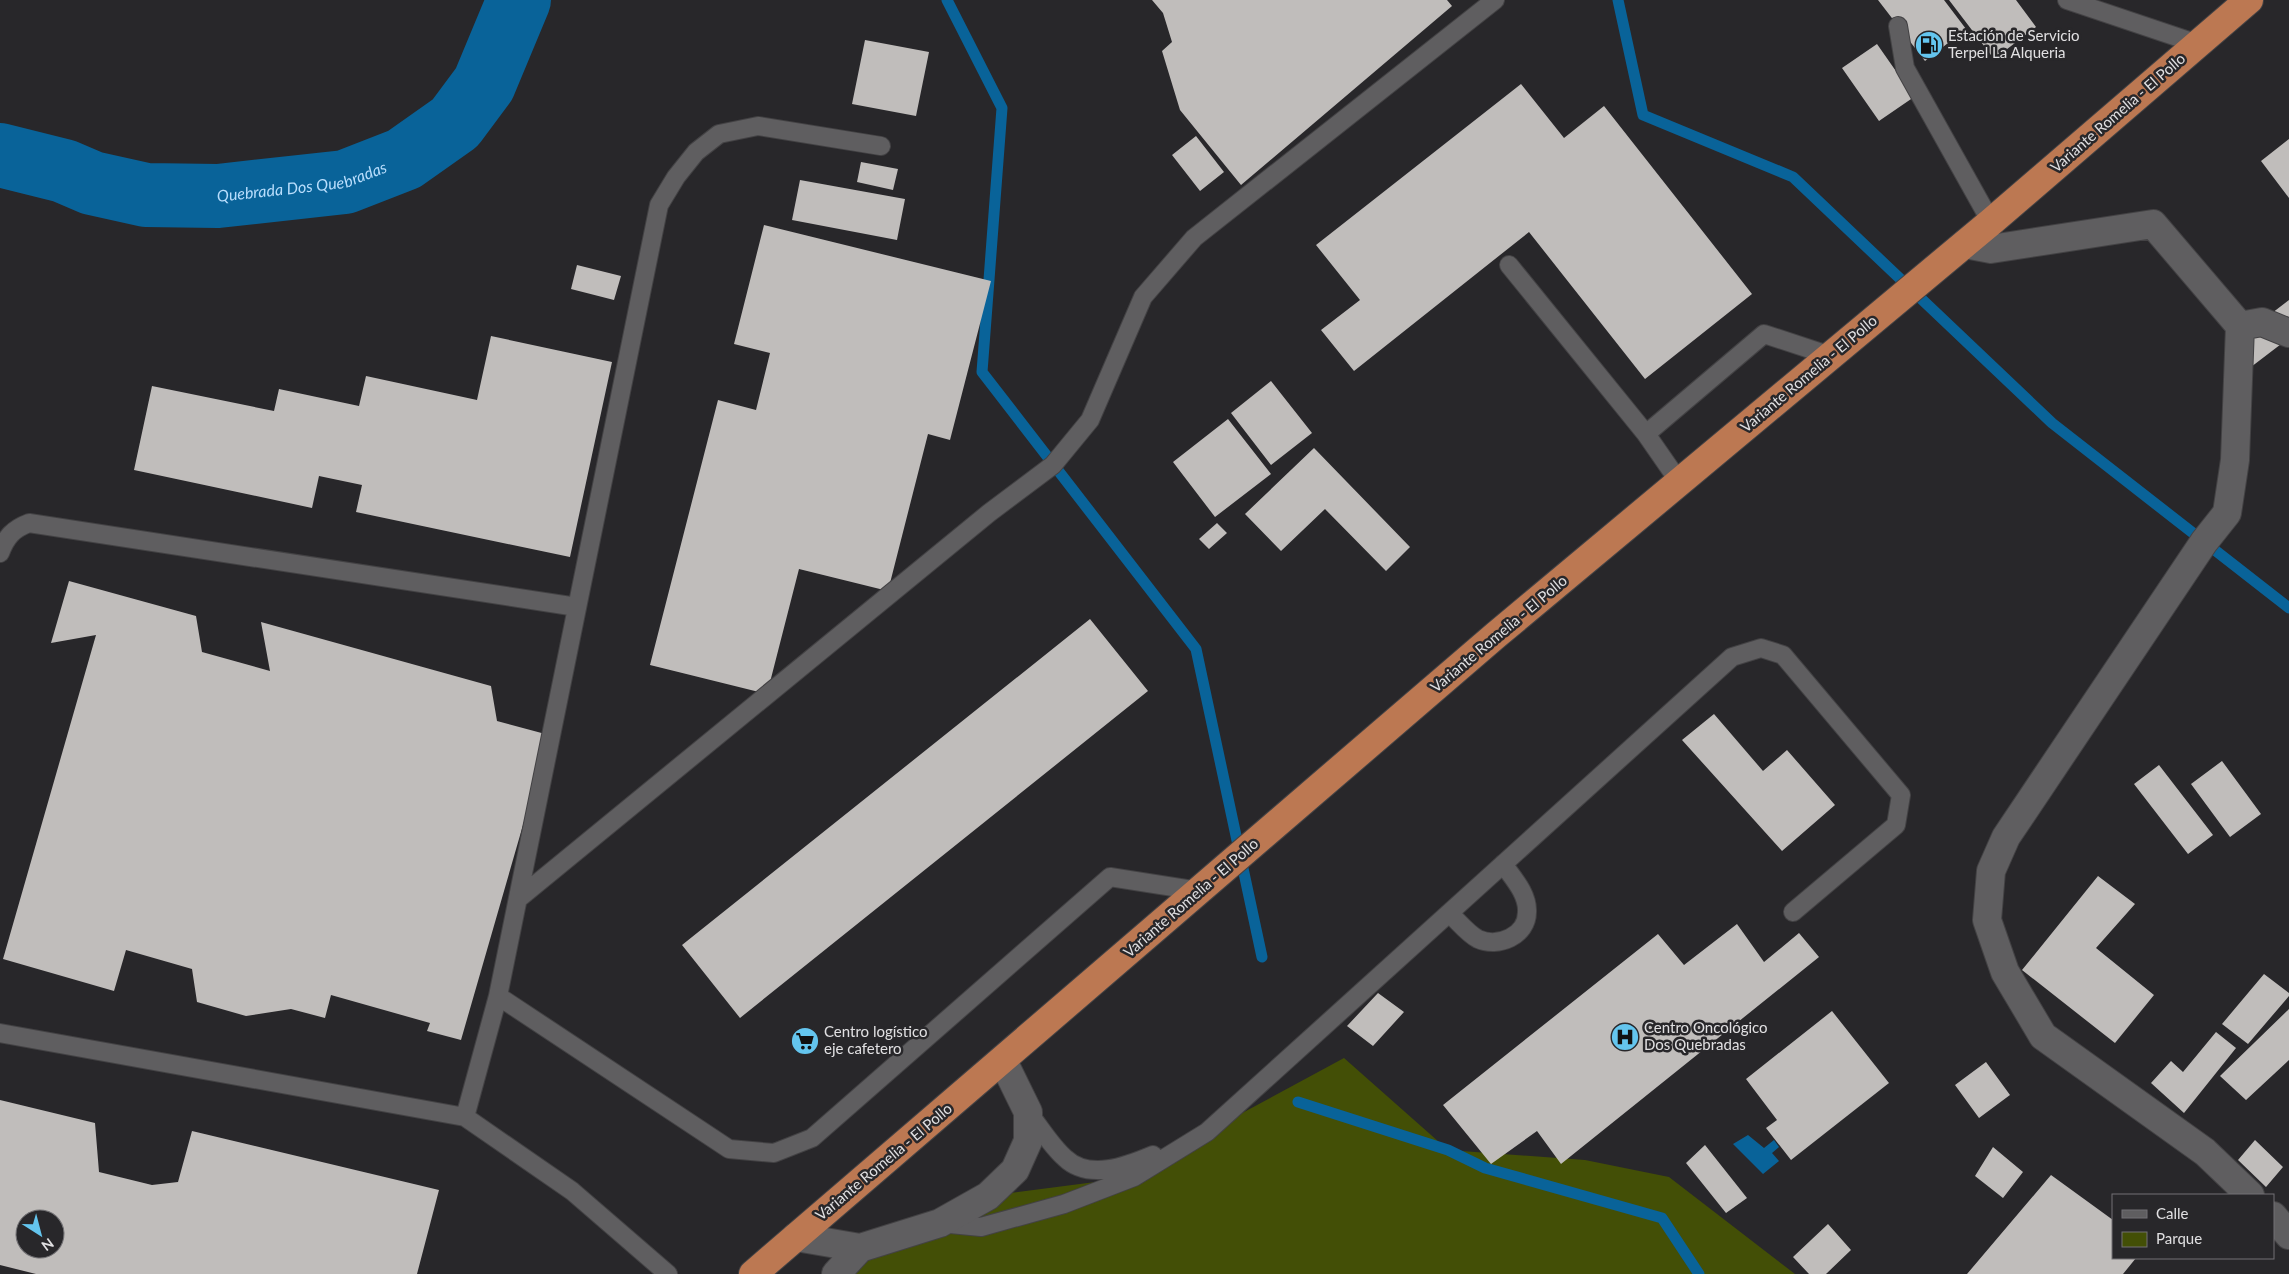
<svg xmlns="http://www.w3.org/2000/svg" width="2289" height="1274" font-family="Lato,sans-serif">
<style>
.green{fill:#434f06}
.water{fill:#096399}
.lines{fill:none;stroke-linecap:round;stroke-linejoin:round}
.stream{stroke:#096399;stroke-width:11}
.river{stroke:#096399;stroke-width:64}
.building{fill:#c0bdbb;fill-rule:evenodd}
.lane-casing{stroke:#434244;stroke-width:20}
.street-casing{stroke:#434244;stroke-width:30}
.highway-casing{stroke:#434244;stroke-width:30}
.lane{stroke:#5f5e60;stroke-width:18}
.street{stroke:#5f5e60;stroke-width:28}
.highway{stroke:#bc7852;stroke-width:28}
.labels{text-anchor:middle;stroke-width:5;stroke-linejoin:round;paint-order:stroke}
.poi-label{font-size:15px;fill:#e1e0e2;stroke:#28272a;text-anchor:start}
.street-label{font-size:15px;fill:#e1e0e2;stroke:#28272a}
.water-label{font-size:16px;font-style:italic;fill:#b8ddfc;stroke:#28272a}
</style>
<rect width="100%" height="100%" fill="#28272a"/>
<path class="green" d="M1344 1058 1448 1150 1585 1160 1669 1177 1795 1274H843L860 1248 988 1196 1134 1177 1207 1132Z"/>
<path class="water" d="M1748 1135 1764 1148 1774 1140 1779 1147 1772 1153 1779 1161 1763 1174 1733 1144Z"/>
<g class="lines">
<path class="stream" d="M947 0 1002 108 982 372 1196 649 1262 957
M1618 0 1643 115 1793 177 2052 423 2289 608
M1298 1102 1448 1150 1485 1168 1662 1218 1699 1274"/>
<path class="river" id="s1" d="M0 155 64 171 92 183 146 195 218 196 345 182 404 159 455 123 484 84 519 0"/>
</g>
<path class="building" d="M1152 0H1447L1452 6 1241 185 1180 110 1162 51 1172 42 1163 13Z
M1878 0H1944L1966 29 1925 61Z
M1949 0H2016L2036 27 1994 59Z
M865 40 929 52 916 116 852 104Z
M1877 44 1914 97 1879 121 1842 68Z
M1521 84 1564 138 1604 106 1752 294 1645 379 1529 232 1354 371 1321 330 1360 300 1316 245Z
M1196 136 1224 172 1200 191 1172 155Z
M2289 139V198L2261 161Z
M861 162 898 169 893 190 857 182Z
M800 180 905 199 897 240 792 220Z
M764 225 991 281 950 440 928 434 888 591 799 569 767 694 650 665 718 400 756 410 770 353 734 344Z
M577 265 621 276 614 300 571 289Z
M2289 300V338L2251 367 2233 343Z
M491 336 612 362 570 557 356 512 362 485 319 476 312 508 134 470 152 386 274 411 279 389 359 406 366 376 477 400Z
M1271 381 1312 433 1271 465 1231 413Z
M1228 419 1271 474 1215 517 1173 462Z
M1314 448 1410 547 1386 571 1325 509 1281 551 1245 514Z
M1217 523 1227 533 1209 549 1199 539Z
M69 581 196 616 202 652 270 671 261 622 491 686 497 721 549 735 461 1040 427 1031 430 1023 331 995 325 1018 291 1009 246 1016 197 1002 192 969 126 950 114 991 3 959 96 635 51 643Z
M1090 619 1148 691 740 1018 682 945Z
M1714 714 1763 771 1787 750 1835 805 1782 851 1682 740Z
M2222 761 2261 814 2230 837 2191 784Z
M2159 765 2213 835 2188 854 2134 784Z
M2098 876 2135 904 2096 948 2154 995 2115 1043 2022 970Z
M1737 924 1764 962 1799 933 1819 957 1561 1164 1537 1131 1491 1164 1443 1105 1658 934 1684 965Z
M2264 974 2289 993V996L2248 1044 2222 1024Z
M1378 993 1404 1012 1373 1046 1347 1026Z
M2289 1009V1060L2246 1100 2220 1076Z
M1832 1011 1889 1083 1791 1160 1766 1128 1777 1120 1746 1079Z
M2216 1032 2236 1048 2184 1113 2151 1083 2171 1061 2183 1072Z
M1986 1062 2010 1095 1979 1118 1955 1085Z
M0 1100 95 1123 99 1172 152 1185 178 1182 192 1131 439 1190 417 1274H36L0 1265ZM25 1219H55V1249H25Z
M2255 1140 2283 1167 2266 1187 2238 1160Z
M1705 1145 1747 1198 1726 1213 1686 1163Z
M1993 1147 2023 1172 2003 1198 1975 1176Z
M2051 1175 2113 1220V1258H2136L2123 1274H1967Z
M1828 1224 1851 1250 1826 1274H1809L1793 1257Z"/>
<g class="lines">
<defs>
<path id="lane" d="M2067 0 2198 44
M1898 26 1905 68 1991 222
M1509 265 1646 434
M1680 483 1646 434 1764 334 1831 356
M0 553C6 537 13 529 29 523L577 607
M518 899 989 513 1053 465 1090 420 1143 297 1194 238 1495 0
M1449 913C1458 921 1468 934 1478 939 1498 948 1527 936 1527 912 1528 894 1513 878 1503 864
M498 996 729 1149 774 1153 812 1138 1110 877 1199 891
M0 1033 465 1117 572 1191 668 1274
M1028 1112C1040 1127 1051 1146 1065 1158 1089 1181 1127 1166 1153 1155
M465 1117 498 996 659 205 676 177 696 152 719 134 758 126 881 146
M940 1223 981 1227 1064 1204 1134 1177 1207 1132 1732 657 1761 648 1783 655 1901 795 1896 825 1793 912"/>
<path id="street" d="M1965 244 1991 249 2153 224 2240 326 2235 460 2227 513 2204 542 2006 837 1991 871 1987 920 2005 972 2043 1036 2205 1152 2250 1195
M2240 326 2262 322 2289 333
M2273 1216 2289 1235
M796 1237 860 1248 940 1223 988 1196 1015 1170 1028 1141V1112L1003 1061
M836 1274 860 1248"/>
<path id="highway" d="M753 1274 1496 635 1991 222 2249 0"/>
</defs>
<use href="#lane" class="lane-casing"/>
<use href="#street" class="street-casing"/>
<use href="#highway" class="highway-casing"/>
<use href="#lane" class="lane"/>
<use href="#street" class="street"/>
<use href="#highway" class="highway"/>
</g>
<defs>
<symbol id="fuel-disc" viewBox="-11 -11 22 22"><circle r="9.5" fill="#64c5ee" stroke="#28272a"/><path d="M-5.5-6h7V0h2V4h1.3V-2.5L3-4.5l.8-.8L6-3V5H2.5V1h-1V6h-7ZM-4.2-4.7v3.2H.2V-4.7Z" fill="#111"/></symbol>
<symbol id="hospital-disc" viewBox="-11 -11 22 22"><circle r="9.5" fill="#64c5ee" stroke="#28272a"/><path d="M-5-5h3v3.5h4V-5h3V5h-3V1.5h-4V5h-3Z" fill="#111"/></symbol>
<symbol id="supermarket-disc" viewBox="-11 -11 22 22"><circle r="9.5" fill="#64c5ee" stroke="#28272a"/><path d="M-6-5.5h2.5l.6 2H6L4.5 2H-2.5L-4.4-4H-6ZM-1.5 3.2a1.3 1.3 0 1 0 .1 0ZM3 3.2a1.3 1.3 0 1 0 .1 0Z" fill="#111"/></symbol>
</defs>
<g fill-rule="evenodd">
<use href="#fuel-disc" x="1913" y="29" width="32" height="32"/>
<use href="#hospital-disc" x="1609" y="1021" width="32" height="32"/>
<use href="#supermarket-disc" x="789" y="1025" width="32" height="32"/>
</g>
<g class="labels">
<g class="poi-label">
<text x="1948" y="41">Estación de Servicio<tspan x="1948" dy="17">Terpel La Alqueria</tspan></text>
<text x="1644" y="1033">Centro Oncológico<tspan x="1644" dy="17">Dos Quebradas</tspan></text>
<text x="824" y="1037">Centro logístico<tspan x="824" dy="17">eje cafetero</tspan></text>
</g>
<g class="street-label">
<text transform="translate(2118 113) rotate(-41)" y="5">Variante Romelia - El Pollo</text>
<text transform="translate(1809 374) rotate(-40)" y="5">Variante Romelia - El Pollo</text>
<text transform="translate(1499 634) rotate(-40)" y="5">Variante Romelia - El Pollo</text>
<text transform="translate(1191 898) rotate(-41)" y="5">Variante Romelia - El Pollo</text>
<text transform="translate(884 1162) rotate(-40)" y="5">Variante Romelia - El Pollo</text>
</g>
<g class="water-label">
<text dy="6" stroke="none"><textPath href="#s1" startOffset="309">Quebrada Dos Quebradas</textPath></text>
</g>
</g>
<rect x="2112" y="1194" width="162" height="65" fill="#28272a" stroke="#727174"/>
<rect x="2122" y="1210" width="25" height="8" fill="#5f5e60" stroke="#727174"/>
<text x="2156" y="1219" font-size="15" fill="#e1e0e2">Calle</text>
<rect x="2122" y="1232" width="25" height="15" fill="#434f06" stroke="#727174"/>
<text x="2156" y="1244" font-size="15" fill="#e1e0e2">Parque</text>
<g transform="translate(40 1234) rotate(144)"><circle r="24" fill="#28272a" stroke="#727174"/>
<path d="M0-4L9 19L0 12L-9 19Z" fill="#64c5ee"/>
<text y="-8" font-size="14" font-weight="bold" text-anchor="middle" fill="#e1e0e2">N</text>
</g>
</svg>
